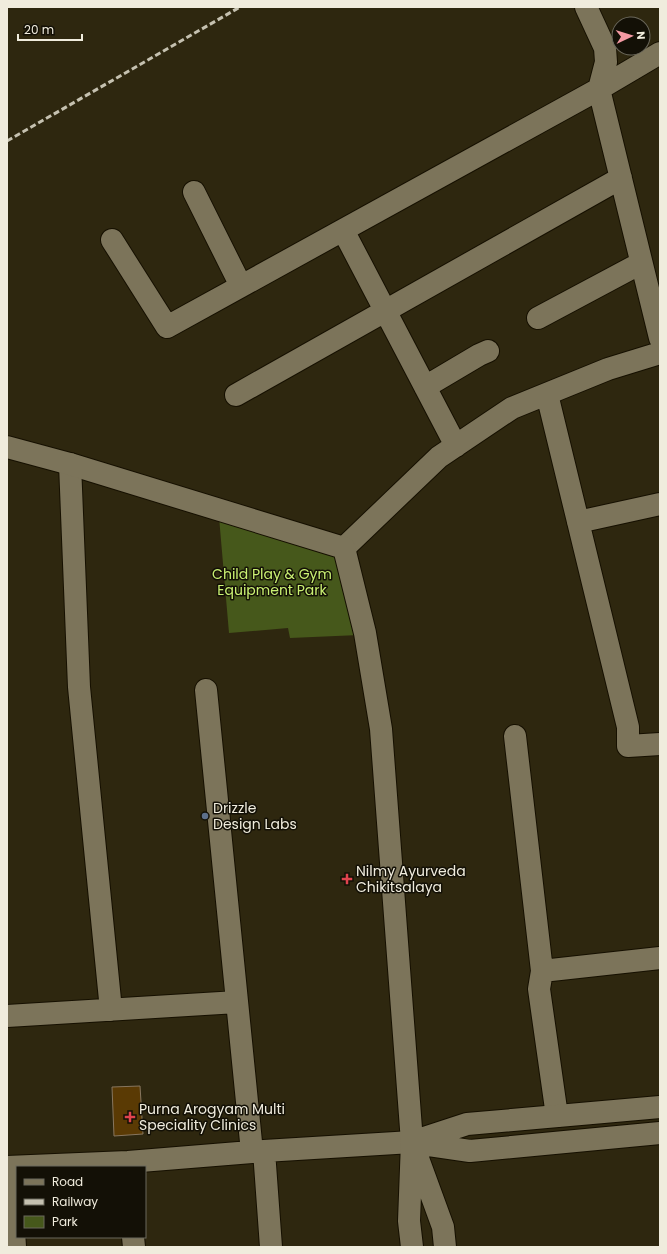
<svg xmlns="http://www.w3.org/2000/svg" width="667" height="1254" font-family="Poppins,sans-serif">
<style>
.green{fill:#46581b}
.building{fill:#5a3a04;stroke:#87765f}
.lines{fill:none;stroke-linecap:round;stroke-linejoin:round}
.minor-casing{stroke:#161000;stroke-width:24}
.tertiary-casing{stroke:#161000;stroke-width:24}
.minor{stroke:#7c745a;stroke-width:22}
.tertiary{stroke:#7c745a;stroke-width:22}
.rail{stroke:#c5c1b0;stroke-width:3;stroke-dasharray:6 3;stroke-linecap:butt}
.service-dot{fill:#5c6f8a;stroke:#131006;stroke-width:1.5}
.health-dot{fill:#e0444e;stroke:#131006;stroke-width:1.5}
.labels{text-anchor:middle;stroke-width:3;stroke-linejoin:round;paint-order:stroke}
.park-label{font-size:14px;fill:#caf173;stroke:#131006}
.poi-label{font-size:14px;fill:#f0ecdd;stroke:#131006;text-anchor:start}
</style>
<rect width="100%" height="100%" fill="#2e270f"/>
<path class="green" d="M219 517 337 555 359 635 290 638 288 628 229 633Z"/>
<path class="building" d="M140 1086 143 1134 114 1136 112 1087Z"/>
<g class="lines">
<defs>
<path id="minor" d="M586 7 605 48 606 62 599 89 660 53
M194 192 241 286
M343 230 456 446
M112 240 167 327 599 89 660 338
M538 318 641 263
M425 387 479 355 488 351
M547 394 628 727V746L660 744
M236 395 621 178
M70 464 79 687 111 1010
M578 522 660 504
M344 548 439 457 512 408 608 369 660 353
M206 690 252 1152
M515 736 542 971 539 989 557 1116
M542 971 660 958
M7 1016 237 1002
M264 1151 271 1247
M7 1167 128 1162 264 1151 412 1142
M10 1167 15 1247
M133 1237 134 1247"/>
<path id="tertiary" d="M7 447 70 464 344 548 365 633 381 729 412 1142 409 1221 412 1247
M412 1142 467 1124 660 1107
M415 1143 470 1151 660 1133
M416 1153 443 1227 445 1247"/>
</defs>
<use href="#minor" class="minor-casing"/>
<use href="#tertiary" class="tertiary-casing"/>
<use href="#minor" class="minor"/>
<use href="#tertiary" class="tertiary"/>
<path class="rail" d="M7 141 240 7"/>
</g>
<circle class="service-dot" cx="205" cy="816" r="4"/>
<g class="health-dot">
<path d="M345 873h4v4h4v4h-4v4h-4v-4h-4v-4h4z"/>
<path d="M128 1111h4v4h4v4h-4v4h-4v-4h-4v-4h4z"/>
</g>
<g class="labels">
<g class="park-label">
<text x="272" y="579">Child Play &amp; Gym<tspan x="272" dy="16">Equipment Park</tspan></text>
</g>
<g class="poi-label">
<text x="213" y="813">Drizzle<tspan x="213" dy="16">Design Labs</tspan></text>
<text x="356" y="876">Nilmy Ayurveda<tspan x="356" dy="16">Chikitsalaya</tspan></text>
<text x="139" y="1114">Purna Arogyam Multi<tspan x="139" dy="16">Speciality Clinics</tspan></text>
</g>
</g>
<rect width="667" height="1254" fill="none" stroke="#f0ecdd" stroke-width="16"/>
<rect x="16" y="1166" width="130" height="72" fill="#131006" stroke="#6b685c"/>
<rect x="24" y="1179" width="20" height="6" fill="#7c745a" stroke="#6b685c"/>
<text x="52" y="1186" font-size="12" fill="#f0ecdd">Road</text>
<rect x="24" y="1199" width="20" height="6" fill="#c5c1b0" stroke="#6b685c"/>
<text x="52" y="1206" font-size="12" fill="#f0ecdd">Railway</text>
<rect x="24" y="1216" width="20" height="12" fill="#46581b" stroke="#6b685c"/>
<text x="52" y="1226" font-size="12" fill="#f0ecdd">Park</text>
<g transform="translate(631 36) rotate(86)"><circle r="19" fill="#131006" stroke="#6b685c"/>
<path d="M0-3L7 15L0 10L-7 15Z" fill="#f49aa3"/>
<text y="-6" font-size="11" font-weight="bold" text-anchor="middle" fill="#f0ecdd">N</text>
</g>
<path d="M18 34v6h64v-6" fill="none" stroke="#f0ecdd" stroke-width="2"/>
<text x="24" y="34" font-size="12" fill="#f0ecdd" stroke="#131006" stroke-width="3" paint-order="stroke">20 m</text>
</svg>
